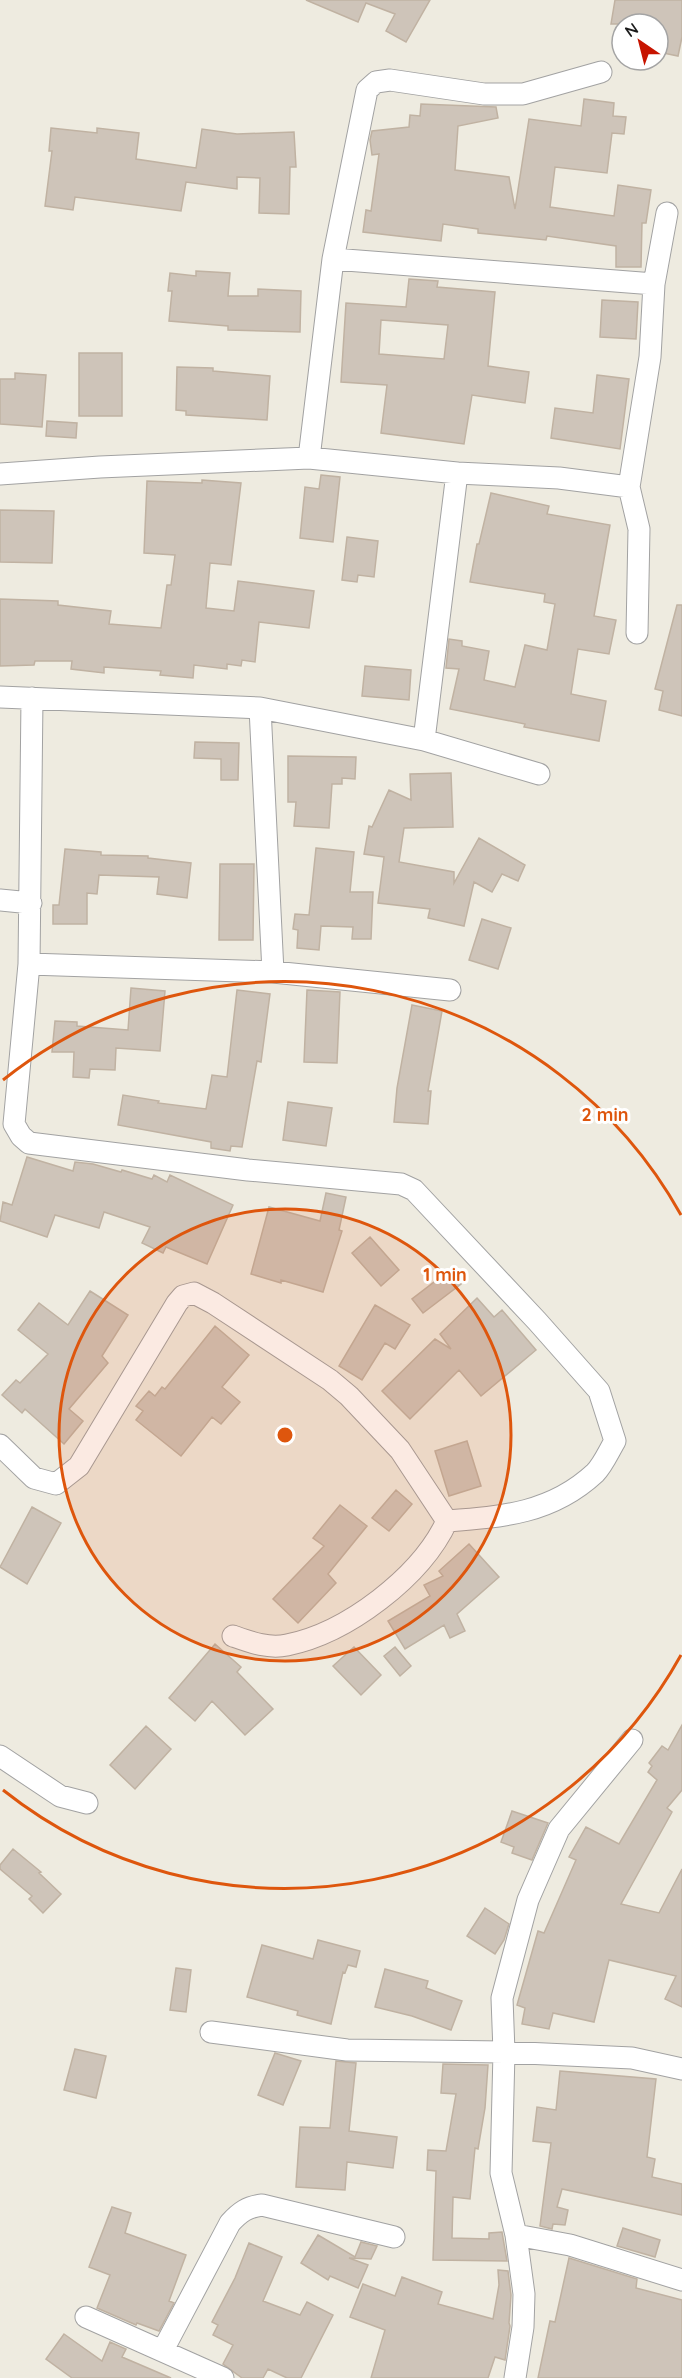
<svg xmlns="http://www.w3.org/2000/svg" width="682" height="2378" font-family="Quicksand,sans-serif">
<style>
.building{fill:#cec4b9;stroke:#c0b2a2;stroke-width:1.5;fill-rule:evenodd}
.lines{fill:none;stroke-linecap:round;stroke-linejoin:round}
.street-casing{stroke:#a2a2a2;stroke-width:23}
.street{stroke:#fff;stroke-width:21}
.ring{fill:none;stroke:#de560d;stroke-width:3}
.centre{fill:#de560d;stroke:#fff;stroke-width:3}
.ring-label{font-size:18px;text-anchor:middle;font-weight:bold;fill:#de560d;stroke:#fff;stroke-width:6;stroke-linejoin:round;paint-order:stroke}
</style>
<rect width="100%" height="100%" fill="#eeebe0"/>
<path class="building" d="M306 0H430L406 42 386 31 395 14 366 3 358 22Z
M615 0H682V37L678 56 658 52V24H611Z
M584 99 614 103 613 116 626 117 624 134 612 133 607 173 555 167 550 207 614 216 618 185 651 190 646 223H642L641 267H616V246L547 236 546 240 478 233V229L443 224 441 241 363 232 366 210 371 211 379 154 372 155 370 140 372 131 409 127 410 115 420 116 421 104 496 107 498 118 458 126 455 170 509 177 515 209 529 119 581 126Z
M51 128 97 133V128L139 133 136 159 196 168 202 129 237 134 294 132 296 167H290L289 214 259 213 260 178 237 177V189L186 182 181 211 75 197 73 210 45 206 52 151H49Z
M196 271 230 273 228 296H258V289L301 291 300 332 228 330V326L169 321 172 291H168L170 273 196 276Z
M409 279 438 281 437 287 495 292 488 366 529 372 525 403 472 395 464 444 381 433 387 385 341 382 346 303 406 307ZM381 320 448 325 444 359 379 354Z
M602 300 638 302 636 339 600 337Z
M79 353H122V416H79Z
M177 367 213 368V371L270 376 267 420 186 415V411L176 410Z
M15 373 46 375 42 427 0 424V379H15Z
M597 375 629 379 620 449 551 438 555 408 593 413Z
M47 421 77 423 76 438 46 436Z
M321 475 340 477 333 542 300 538 305 487 319 489Z
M202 480 241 483 231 565 210 563 206 608 234 611 238 581 314 591 309 628 259 622 255 662 242 660 241 666 227 664V669L194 665 193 678 160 675 161 671 104 667V673L71 669 72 661H35L34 665 0 666V599L58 601V605L111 611 109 624 161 628 167 585H171L175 555 144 553 147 481 202 483Z
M491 493 549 506 547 514 610 525 594 616 616 620 609 654 578 649 571 694 606 701 599 741 524 727 525 724 450 709 459 669 446 668 449 639 462 641V646L489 651 484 680 515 687 525 645 547 650 555 604 544 602 545 594 470 582 477 544H479Z
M0 510 54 511 52 563 0 562Z
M347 537 378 541 374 577 358 575 357 582 342 580Z
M677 605H682V716L659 710 663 691 655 689Z
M365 666 411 670 409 700 362 696Z
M195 742 239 743 238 780H221V759L194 758Z
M288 756 356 757 355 779 342 778V784H332L329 828 294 826 296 802H288Z
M451 773 453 827 404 828 399 862 454 872V883L479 838 525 865 518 881 502 874 492 892 474 882 464 926 428 918 430 909 378 903 384 857 364 854 369 826 372 827 389 790 411 800 410 774Z
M316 848 354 852 350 892H373L371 939H352L353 927 321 926 319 950 297 948 298 930 293 929 295 914 309 915Z
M65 849 101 852V855L148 856V858L191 863 187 898 157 894 159 877 99 875 97 894 87 893V924H53V905H59Z
M220 864H254L253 940H219Z
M482 919 511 928 498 969 469 960Z
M131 988 165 991 160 1051 116 1048 115 1070 90 1069 89 1078 73 1077 74 1052H52L55 1021 77 1022V1026L128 1030Z
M237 990 270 994 261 1062 257 1061 242 1147 231 1146 230 1151 211 1148V1142L118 1125 123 1095 159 1101 158 1103 206 1109 212 1075 227 1077Z
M307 990 340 992 337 1063 304 1062Z
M412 1005 442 1011 428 1091H431L428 1124 394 1122 397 1088Z
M288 1102 332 1108 326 1146 283 1140Z
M27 1157 73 1171 75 1162 93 1164 121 1172 122 1170 152 1179 154 1175 167 1182 170 1175 233 1205 207 1264 166 1247 163 1253 142 1243 150 1227 104 1212 99 1228 55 1215 47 1237 0 1221 3 1202 12 1205Z
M326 1193 346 1197 339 1230 342 1231 323 1292 281 1280V1283L251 1274 269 1207 320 1221Z
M370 1237 399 1270 381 1286 352 1253Z
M451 1269 461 1284 423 1313 412 1299Z
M90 1291 128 1315 102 1356 108 1363 69 1409 83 1421 64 1444 25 1409 22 1413 2 1395 16 1380 20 1383 48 1354 18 1330 39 1303 68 1325Z
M477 1298 494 1317 502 1310 536 1350 481 1396 459 1370 410 1419 382 1391 435 1339 451 1349 440 1334Z
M375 1305 410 1325 395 1349 385 1343 362 1380 339 1366Z
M215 1326 249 1355 222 1387 240 1402 221 1424 212 1417 181 1456 136 1420 143 1411 136 1406 149 1391 155 1396 162 1387 165 1389Z
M467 1441 481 1486 449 1496 435 1451Z
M396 1490 412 1504 389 1531 372 1518Z
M340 1505 367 1526 328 1574 336 1583 298 1623 273 1599 324 1546 313 1538Z
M32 1507 61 1523 27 1584 0 1567Z
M469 1544 499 1577 457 1614 465 1631 450 1638 444 1625 405 1649 388 1621 430 1596 424 1585 443 1576 439 1571Z
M215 1644 241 1667 237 1672 273 1709 245 1735 212 1701 195 1721 169 1698Z
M354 1647 381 1675 361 1695 333 1666Z
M395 1647 411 1666 400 1676 384 1656Z
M682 1725V1790L667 1808 672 1812 621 1904 659 1913 682 1869V2007L665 1999 676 1976 609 1960 594 2022 553 2013 549 2029 522 2024 525 2008 517 2005 538 1931 544 1933 576 1860 569 1857 586 1827 619 1844 657 1780 648 1772 652 1766 649 1763 662 1746 668 1750Z
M146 1726 171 1749 135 1789 110 1765Z
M512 1811 548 1823 532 1860 512 1853 514 1847 501 1842Z
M13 1849 41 1872 39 1873 61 1894 43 1913 29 1899 32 1896 0 1869V1865Z
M485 1908 509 1924 504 1940 495 1954 467 1936Z
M318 1940 360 1951 356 1967 348 1965 345 1973 343 1972 331 2024 297 2015 298 2011 247 1997 262 1945 313 1959Z
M176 1968 191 1970 186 2012 170 2010Z
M385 1969 428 1981 426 1988 462 2001 451 2030 412 2016 375 2007Z
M75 2049 106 2056 96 2098 64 2090Z
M275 2053 301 2061 283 2105 258 2095Z
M336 2061 356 2063 349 2131 397 2137 393 2168 347 2162 345 2190 296 2187 300 2127 330 2128Z
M443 2064 488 2065 485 2108 478 2149 475 2148 470 2199 453 2197 452 2238 489 2239V2233L502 2232 507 2261 433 2260 436 2171 427 2170 428 2150 446 2151 456 2094 441 2093Z
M560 2071 656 2079 647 2157 655 2159 652 2177 682 2184V2215L562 2189 557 2207 568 2210 565 2225 553 2224 552 2229 540 2226 551 2143 533 2141 537 2107 556 2110Z
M112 2207 131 2213 125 2233 186 2255 169 2301 174 2303 159 2331 137 2323 136 2325 97 2308 110 2275 89 2267Z
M623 2228 660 2240 655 2257 617 2246Z
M318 2235 355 2257 361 2242 377 2246 371 2259 349 2258 368 2265 358 2288 330 2276 328 2280 301 2263Z
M249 2243 282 2257 263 2301 300 2315 307 2302 333 2315 301 2378H287L268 2369 263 2378H242L223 2364 233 2345 213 2335 218 2325 212 2322 235 2278Z
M569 2258 637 2279 636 2288 682 2300V2378H538L550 2321 555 2322Z
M498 2270 508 2271 511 2295 509 2323 510 2326 505 2360 495 2357 488 2378H371L385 2330 350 2317 363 2284 395 2296 402 2277 442 2292 438 2304 493 2319 499 2285Z
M64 2334 102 2361 110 2342 126 2349 122 2357 171 2378H72L46 2359Z"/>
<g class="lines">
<defs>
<path id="street" d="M333 259 654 284
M309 458 333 259 367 90 376 82 390 80 484 94H523L601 72
M0 474 100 467 309 458 457 473 559 478 629 487
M637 633 639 529 629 487 650 357 654 284 667 213
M0 697 260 708 424 740 539 774
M32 698 29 964 14 1124 21 1136 29 1143 248 1170 401 1184 414 1190 537 1321 599 1391 615 1441C609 1451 603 1465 595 1473 552 1513 503 1517 447 1521
M260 708 273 972
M424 740 457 473
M0 900 31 903
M29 964 273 972 450 990
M0 1445 34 1478 56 1484 79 1466 177 1303 183 1296 194 1293 213 1303 330 1380 349 1396 400 1450 447 1521
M233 1636C250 1642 268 1649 287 1645 347 1633 421 1577 447 1521
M0 1756 60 1796 87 1803
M211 2032 347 2050 504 2052 632 2058 682 2069
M516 2235 570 2245 682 2280
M86 2317 223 2378
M163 2350 230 2223C240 2212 247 2207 262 2205L394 2237
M515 2378 523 2327 524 2294 516 2235 501 2173 504 2052 502 1998 528 1900 559 1829 632 1740"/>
</defs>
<use href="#street" class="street-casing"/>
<use href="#street" class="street"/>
</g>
<circle cx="285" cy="1435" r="226" fill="#de560d" fill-opacity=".12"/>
<g class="ring">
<circle cx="285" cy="1435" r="226"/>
<path d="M681 1655A453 453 0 0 1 3 1790M3 1080A453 453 0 0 1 681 1215"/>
</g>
<circle cx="285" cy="1435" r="9" class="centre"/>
<g class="ring-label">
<text x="605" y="1121">2 min</text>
<text x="445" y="1281">1 min</text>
</g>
<g transform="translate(640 42) rotate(325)"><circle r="28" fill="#ffffff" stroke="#a4a4a4" stroke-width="1.5"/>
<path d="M0-4.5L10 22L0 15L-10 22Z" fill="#c71400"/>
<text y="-9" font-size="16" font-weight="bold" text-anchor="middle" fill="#1b1b1b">N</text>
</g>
</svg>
